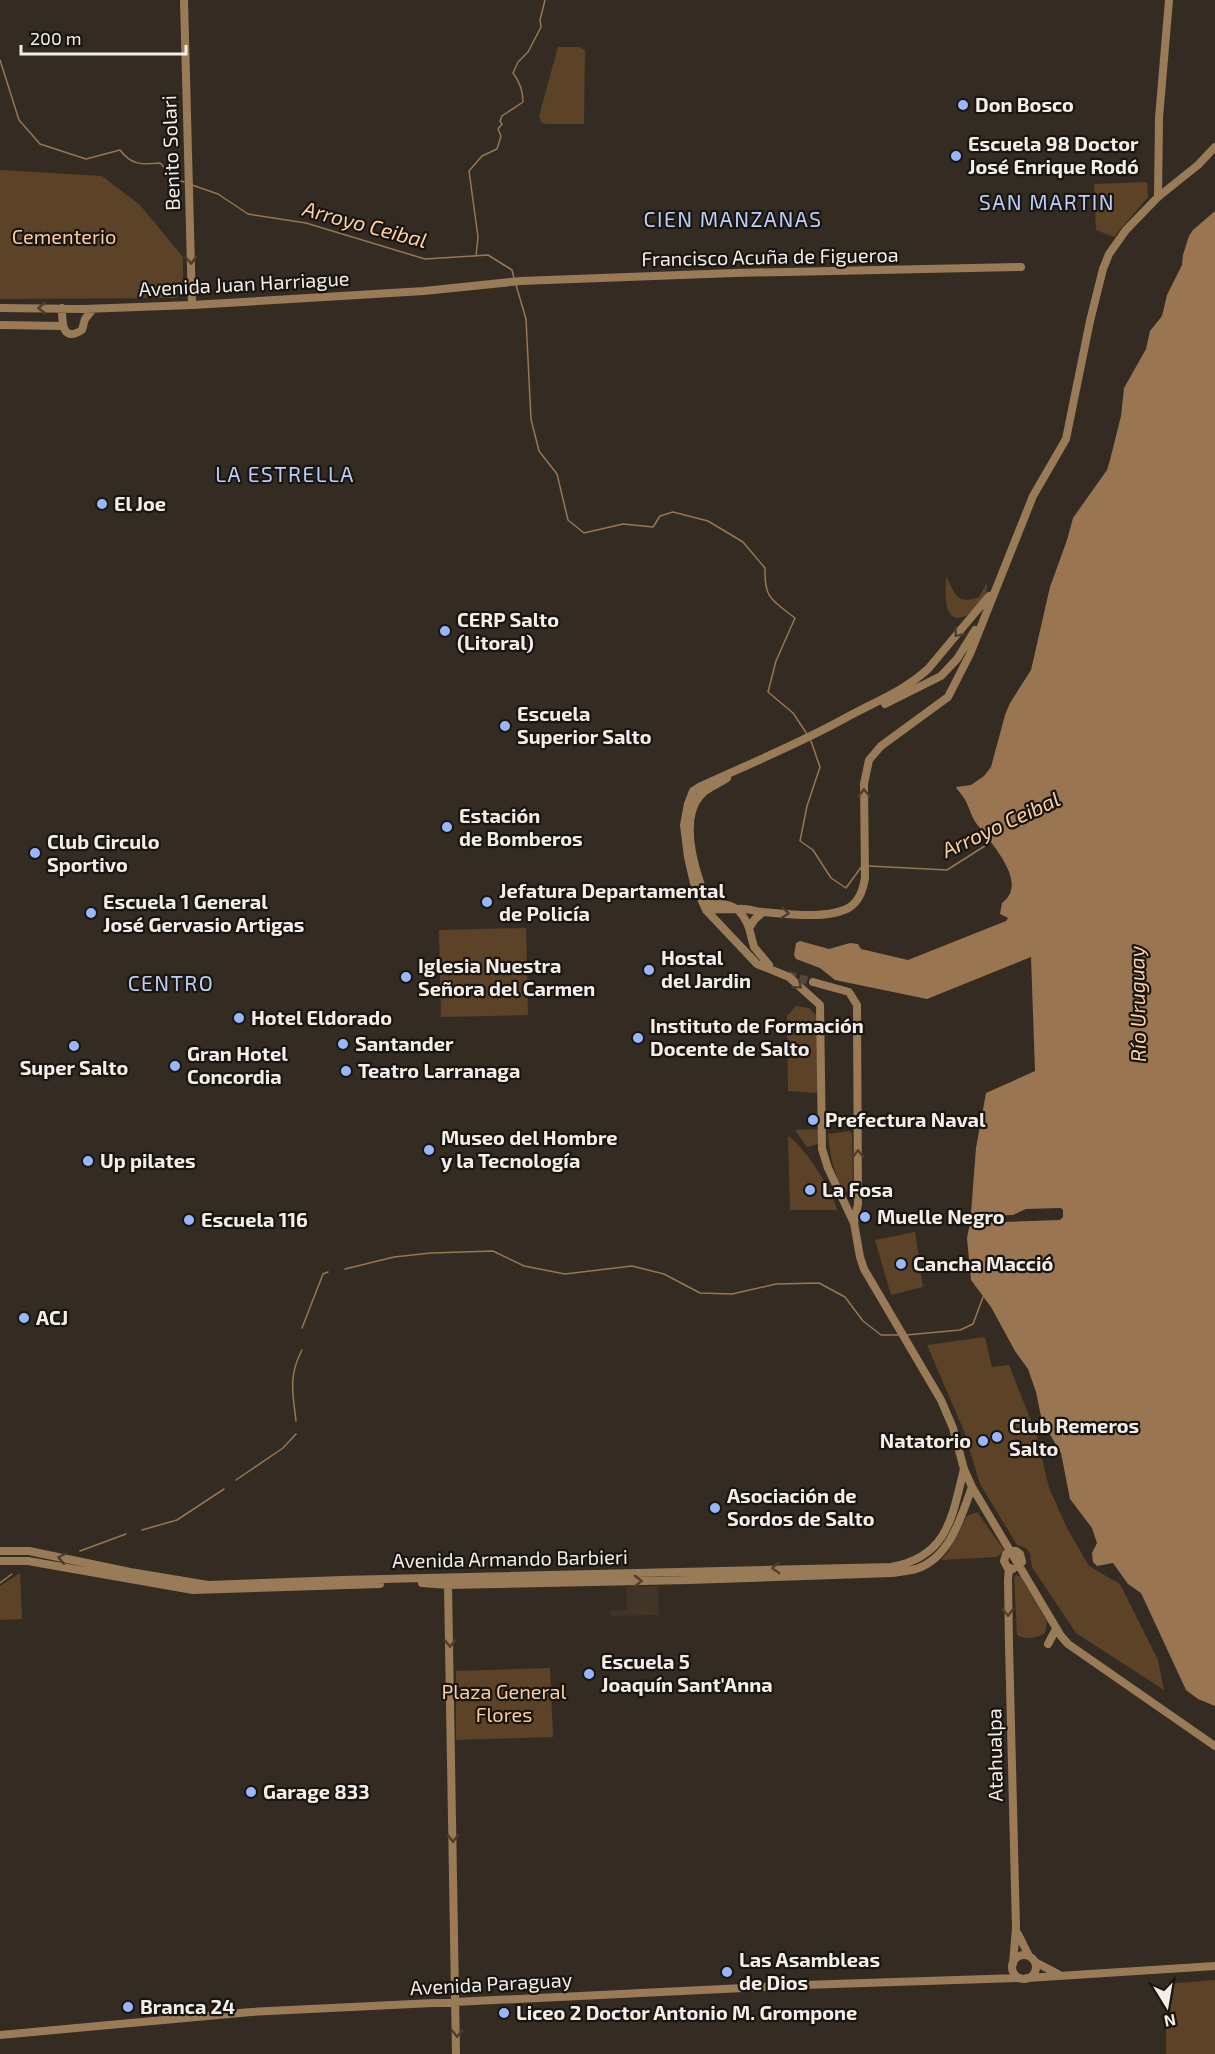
<svg xmlns="http://www.w3.org/2000/svg" width="1215" height="2054" font-family="'Exo 2',sans-serif">
<style>
.built{fill:#423527}
.green{fill:#5c4227}
.water{fill:#997551}
.lines{fill:none;stroke-linecap:round;stroke-linejoin:round}
.stream{stroke:#997551;stroke-width:1.5}
.secondary-tunnel{stroke:#514941;stroke-width:8;stroke-dasharray:8 4;stroke-linecap:butt}
.secondary{stroke:#9a7b57;stroke-width:8}
.oneway{stroke:#4d3e2d}
.poi-dot{fill:#97b6fd;stroke:#191511;stroke-width:2}
.labels{text-anchor:middle;stroke-width:4.5;stroke-linejoin:round;paint-order:stroke}
.poi-label{font-size:20px;font-weight:bold;fill:#f4eee8;stroke:#191511;text-anchor:start}
.street-label{font-size:20px;fill:#f4eee8;stroke:#191511}
.park-label{font-size:20px;fill:#facc9f;stroke:#191511}
.neighbourhood-label{font-size:21px;letter-spacing:1.5px;fill:#bdcff7;stroke:#191511}
.water-label{font-size:21px;font-style:italic;fill:#fed0a3;stroke:#191511}
</style>
<rect width="100%" height="100%" fill="#342c23"/>
<path class="built" d="M658 1586 659 1615 611 1616 610 1611 627 1610 626 1587Z"/>
<path class="green" d="M558 47H579L585 50 584 124H546L541 122 539 116Z
M0 170 102 176 140 205 183 257V292L176 298 0 299Z
M1147 182 1148 197 1114 237 1096 230 1094 184Z
M946 576C955 592 955 606 979 597L987 583C989 603 957 632 948 610 944 600 946 586 946 576Z
M526 928 528 1015 441 1017 439 930Z
M796 1006 809 1008 817 1016V1093L788 1091 787 1016Z
M818 1129V1144L807 1147 795 1130Z
M850 1131 852 1134 853 1186 849 1192 845 1191C833 1173 830 1156 828 1134Z
M788 1136C804 1146 833 1191 837 1210H790Z
M915 1232 923 1287 891 1295 875 1240Z
M985 1337 992 1367 1009 1365 1037 1436 1049 1488 1068 1530 1089 1566 1120 1584 1158 1660 1164 1690 1076 1633 1032 1567 1030 1554 1026 1548 1017 1545 980 1484 964 1431 927 1345Z
M977 1512 1004 1550 997 1557 941 1560 949 1551 967 1516Z
M20 1573 22 1619 0 1620V1586Z
M1016 1575 1020 1576 1047 1621 1045 1633C1038 1638 1025 1640 1017 1635L1014 1578Z
M550 1668 553 1737 456 1740V1671Z
M1215 1980V2054H1166V1984Z"/>
<path class="water" d="M1215 211V1706L1198 1699 1186 1690 1141 1593 1128 1584 1113 1563 1097 1566 1093 1562 1092 1553 1097 1543 1092 1528 1070 1499 1061 1453 1042 1421 1036 1392 1028 1369 1015 1351 991 1307 971 1280 967 1238 970 1223 1060 1220 1063 1217V1210L1061 1208 1026 1209 1013 1215 977 1216 971 1213 976 1148 986 1093 1035 1071 1031 957 927 999 835 980 820 968 796 959 794 955 796 943 800 941 829 949 850 943 858 944 861 949 908 960 1006 921 1008 918 1000 914 1002 903C1030 883 990 842 976 823 971 816 969 806 964 798 961 793 958 791 956 787L971 785 984 776 991 767 1005 715 1010 703 1031 670 1050 587 1067 540 1073 518 1107 470 1110 460 1121 416 1124 388 1146 349 1150 331 1162 316 1167 295 1182 265 1183 255 1189 236 1193 230Z"/>
<g class="lines">
<path class="stream" d="M0 60 19 120 40 144 86 159 120 150C131 165 142 165 160 163L176 179 184 182
M192 185 218 194 248 214 306 223 425 259 488 255 512 270 514 278
M476 256 478 237 469 171 482 156 497 149 501 136 498 129 502 124 500 121 502 116 523 102C523 92 520 82 513 73L518 62 528 52 541 27 540 20 545 0
M516 285 526 319 531 419 539 451 557 474 568 520 584 533 623 524 653 527 660 516 673 512 708 521 743 542 765 568C764 599 772 600 795 618L776 661 768 692 793 713 807 734
M811 741 820 767 807 806 800 841 813 850 831 878 846 888 862 866
M869 866 947 870 991 842
M345 1269 394 1257 431 1253 493 1251 524 1266 565 1274 632 1266 664 1274 700 1293 732 1294 776 1284 819 1283 845 1297 863 1321 881 1335H898
M302 1328 323 1274 328 1272
M906 1335 960 1330 973 1324 983 1297
M296 1421C293 1394 288 1376 302 1350
M236 1480 283 1448 296 1434
M142 1530 177 1520 224 1489
M80 1551 126 1534
M0 1583 12 1574"/>
<path class="secondary-tunnel" d="M788 975 813 982"/>
<path class="secondary" d="M184 0 192 305
M1158 197 1159 118 1169 0
M0 308 84 309 192 305 424 291 521 281 734 273 1021 267
M62 308C62 322 62 343 82 330L85 319 93 309
M0 325 62 326
M885 704 941 676 957 659 975 630
M707 903C730 903 741 906 749 928
M712 909C698 883 677 823 700 796 706 788 719 784 727 778
M706 910C717 909 727 909 738 909 746 908 754 911 762 912 786 914 829 920 850 907 860 900 863 889 865 878L864 784 869 760 881 746 948 697 970 654 1033 496 1066 439 1090 321 1103 269 1109 254 1126 230 1158 197 1198 165 1215 147
M763 912 755 919 749 928 754 947 769 965
M813 982 849 992 857 1005 858 1204 854 1223 860 1257 864 1269 941 1400 953 1428 964 1469 972 1487 1061 1636 1068 1644 1215 1746
M854 1223 828 1168 822 1149 820 1005 789 977 757 964 706 910 694 883 688 857 684 825 688 804 693 791 699 787C749 764 801 743 849 716 877 701 905 690 928 669L989 596
M0 1551H29L130 1572 208 1585 342 1580 891 1567C948 1557 952 1517 964 1469
M1010 1551 1006 1554 1004 1561 1007 1567 1013 1569
M1010 1551H1016L1020 1554 1022 1562 1018 1567
M0 1561H28L193 1590 380 1584
M1009 1568 1008 1580 1009 1645 1016 1928 1013 1964
M422 1583 448 1585 689 1580 892 1573C900 1572 908 1571 916 1569 950 1558 961 1517 972 1487
M448 1585 456 2054
M1048 1644 1056 1629
M1018 1934 1029 1956
M1012 1967a12 12 0 1 1 24 0a12 12 0 1 1-24 0Z
M1035 1962 1058 1974
M1027 1978 1215 1966
M0 2035 251 2012 803 1985 1020 1978"/>
</g>
<defs><path id="oneway-chevron" d="M-2-3.5L2.5 0L-2 3.5" fill="none" stroke-width="1.6" stroke-linecap="round" stroke-linejoin="round" transform="scale(1.5)"/></defs>
<g class="oneway">
<use href="#oneway-chevron" transform="translate(191 260) rotate(88)"/>
<use href="#oneway-chevron" transform="translate(42 308) rotate(-180)"/>
<use href="#oneway-chevron" transform="translate(958 633) rotate(130)"/>
<use href="#oneway-chevron" transform="translate(864 793) rotate(-91)"/>
<use href="#oneway-chevron" transform="translate(785 913) rotate(3)"/>
<use href="#oneway-chevron" transform="translate(798 985) rotate(40)"/>
<use href="#oneway-chevron" transform="translate(858 1154) rotate(-90)"/>
<use href="#oneway-chevron" transform="translate(62 1558) rotate(-168)"/>
<use href="#oneway-chevron" transform="translate(776 1568) rotate(178)"/>
<use href="#oneway-chevron" transform="translate(638 1581) rotate(-1)"/>
<use href="#oneway-chevron" transform="translate(1008 1612) rotate(89)"/>
<use href="#oneway-chevron" transform="translate(450 1643) rotate(89)"/>
<use href="#oneway-chevron" transform="translate(453 1838) rotate(89)"/>
<use href="#oneway-chevron" transform="translate(457 2033) rotate(90)"/>
</g>
<g class="poi-dot">
<circle cx="963" cy="105" r="6"/>
<circle cx="956" cy="156" r="6"/>
<circle cx="102" cy="504" r="6"/>
<circle cx="445" cy="631" r="6"/>
<circle cx="505" cy="726" r="6"/>
<circle cx="447" cy="827" r="6"/>
<circle cx="35" cy="853" r="6"/>
<circle cx="487" cy="902" r="6"/>
<circle cx="91" cy="913" r="6"/>
<circle cx="649" cy="970" r="6"/>
<circle cx="406" cy="977" r="6"/>
<circle cx="239" cy="1018" r="6"/>
<circle cx="638" cy="1038" r="6"/>
<circle cx="343" cy="1044" r="6"/>
<circle cx="74" cy="1046" r="6"/>
<circle cx="175" cy="1066" r="6"/>
<circle cx="346" cy="1071" r="6"/>
<circle cx="813" cy="1120" r="6"/>
<circle cx="429" cy="1150" r="6"/>
<circle cx="88" cy="1161" r="6"/>
<circle cx="810" cy="1190" r="6"/>
<circle cx="865" cy="1217" r="6"/>
<circle cx="189" cy="1220" r="6"/>
<circle cx="901" cy="1264" r="6"/>
<circle cx="24" cy="1318" r="6"/>
<circle cx="997" cy="1437" r="6"/>
<circle cx="983" cy="1441" r="6"/>
<circle cx="715" cy="1508" r="6"/>
<circle cx="589" cy="1674" r="6"/>
<circle cx="251" cy="1792" r="6"/>
<circle cx="727" cy="1972" r="6"/>
<circle cx="128" cy="2007" r="6"/>
<circle cx="504" cy="2013" r="6"/>
</g>
<g class="labels">
<g class="poi-label">
<text x="975" y="112">Don Bosco</text>
<text x="968" y="151">Escuela 98 Doctor<tspan x="968" dy="23">José Enrique Rodó</tspan></text>
<text x="114" y="511">El Joe</text>
<text x="457" y="627">CERP Salto<tspan x="457" dy="23">(Litoral)</tspan></text>
<text x="517" y="721">Escuela<tspan x="517" dy="23">Superior Salto</tspan></text>
<text x="459" y="823">Estación<tspan x="459" dy="23">de Bomberos</tspan></text>
<text x="47" y="849">Club Circulo<tspan x="47" dy="23">Sportivo</tspan></text>
<text x="499" y="898">Jefatura Departamental<tspan x="499" dy="23">de Policía</tspan></text>
<text x="103" y="909">Escuela 1 General<tspan x="103" dy="23">José Gervasio Artigas</tspan></text>
<text x="661" y="965">Hostal<tspan x="661" dy="23">del Jardin</tspan></text>
<text x="418" y="973">Iglesia Nuestra<tspan x="418" dy="23">Señora del Carmen</tspan></text>
<text x="251" y="1025">Hotel Eldorado</text>
<text x="650" y="1033">Instituto de Formación<tspan x="650" dy="23">Docente de Salto</tspan></text>
<text x="355" y="1051">Santander</text>
<text x="187" y="1061">Gran Hotel<tspan x="187" dy="23">Concordia</tspan></text>
<text x="74" y="1075" text-anchor="middle">Super Salto</text>
<text x="358" y="1078">Teatro Larranaga</text>
<text x="825" y="1127">Prefectura Naval</text>
<text x="441" y="1145">Museo del Hombre<tspan x="441" dy="23">y la Tecnología</tspan></text>
<text x="100" y="1168">Up pilates</text>
<text x="822" y="1197">La Fosa</text>
<text x="877" y="1224">Muelle Negro</text>
<text x="201" y="1227">Escuela 116</text>
<text x="913" y="1271">Cancha Macció</text>
<text x="36" y="1325">ACJ</text>
<text x="1009" y="1433">Club Remeros<tspan x="1009" dy="23">Salto</tspan></text>
<text x="971" y="1448" text-anchor="end">Natatorio</text>
<text x="727" y="1503">Asociación de<tspan x="727" dy="23">Sordos de Salto</tspan></text>
<text x="601" y="1669">Escuela 5<tspan x="601" dy="23">Joaquín Sant'Anna</tspan></text>
<text x="263" y="1799">Garage 833</text>
<text x="739" y="1967">Las Asambleas<tspan x="739" dy="23">de Dios</tspan></text>
<text x="140" y="2014">Branca 24</text>
<text x="516" y="2020">Liceo 2 Doctor Antonio M. Grompone</text>
</g>
<g class="street-label">
<text transform="translate(171 153) rotate(-92)" y="7">Benito Solari</text>
<text transform="translate(770 257) rotate(-1)" y="7">Francisco Acuña de Figueroa</text>
<text transform="translate(244 284) rotate(-3)" y="7">Avenida Juan Harriague</text>
<text transform="translate(510 1559) rotate(-1)" y="7">Avenida Armando Barbieri</text>
<text transform="translate(995 1755) rotate(-91)" y="7">Atahualpa</text>
<text transform="translate(491 1984) rotate(-3)" y="7">Avenida Paraguay</text>
</g>
<g class="park-label">
<text x="64" y="244">Cementerio</text>
<text x="504" y="1699">Plaza General<tspan x="504" dy="23">Flores</tspan></text>
</g>
<g class="neighbourhood-label">
<text x="1047" y="210">SAN MARTIN</text>
<text x="733" y="227">CIEN MANZANAS</text>
<text x="285" y="482">LA ESTRELLA</text>
<text x="171" y="991">CENTRO</text>
</g>
<g class="water-label">
<text transform="translate(365 225) rotate(15)" y="7">Arroyo Ceibal</text>
<text transform="translate(1001 825) rotate(-25)" y="7">Arroyo Ceibal</text>
<text transform="translate(1138 1004) rotate(-91)" y="7">Río Uruguay</text>
</g>
</g>
<g transform="translate(1167 2006) rotate(169)" stroke="#191511" stroke-width="4.5" paint-order="stroke">
<path d="M0-4.5L10 22L0 15L-10 22Z" fill="#f4eee8"/>
<text y="-9" font-size="16" font-weight="bold" text-anchor="middle" fill="#f4eee8">N</text>
</g>
<path d="M21 45v9h165v-9" fill="none" stroke="#f4eee8" stroke-width="3"/>
<text x="30" y="45" font-size="18" fill="#f4eee8" stroke="#191511" stroke-width="4.5" paint-order="stroke">200 m</text>
</svg>
